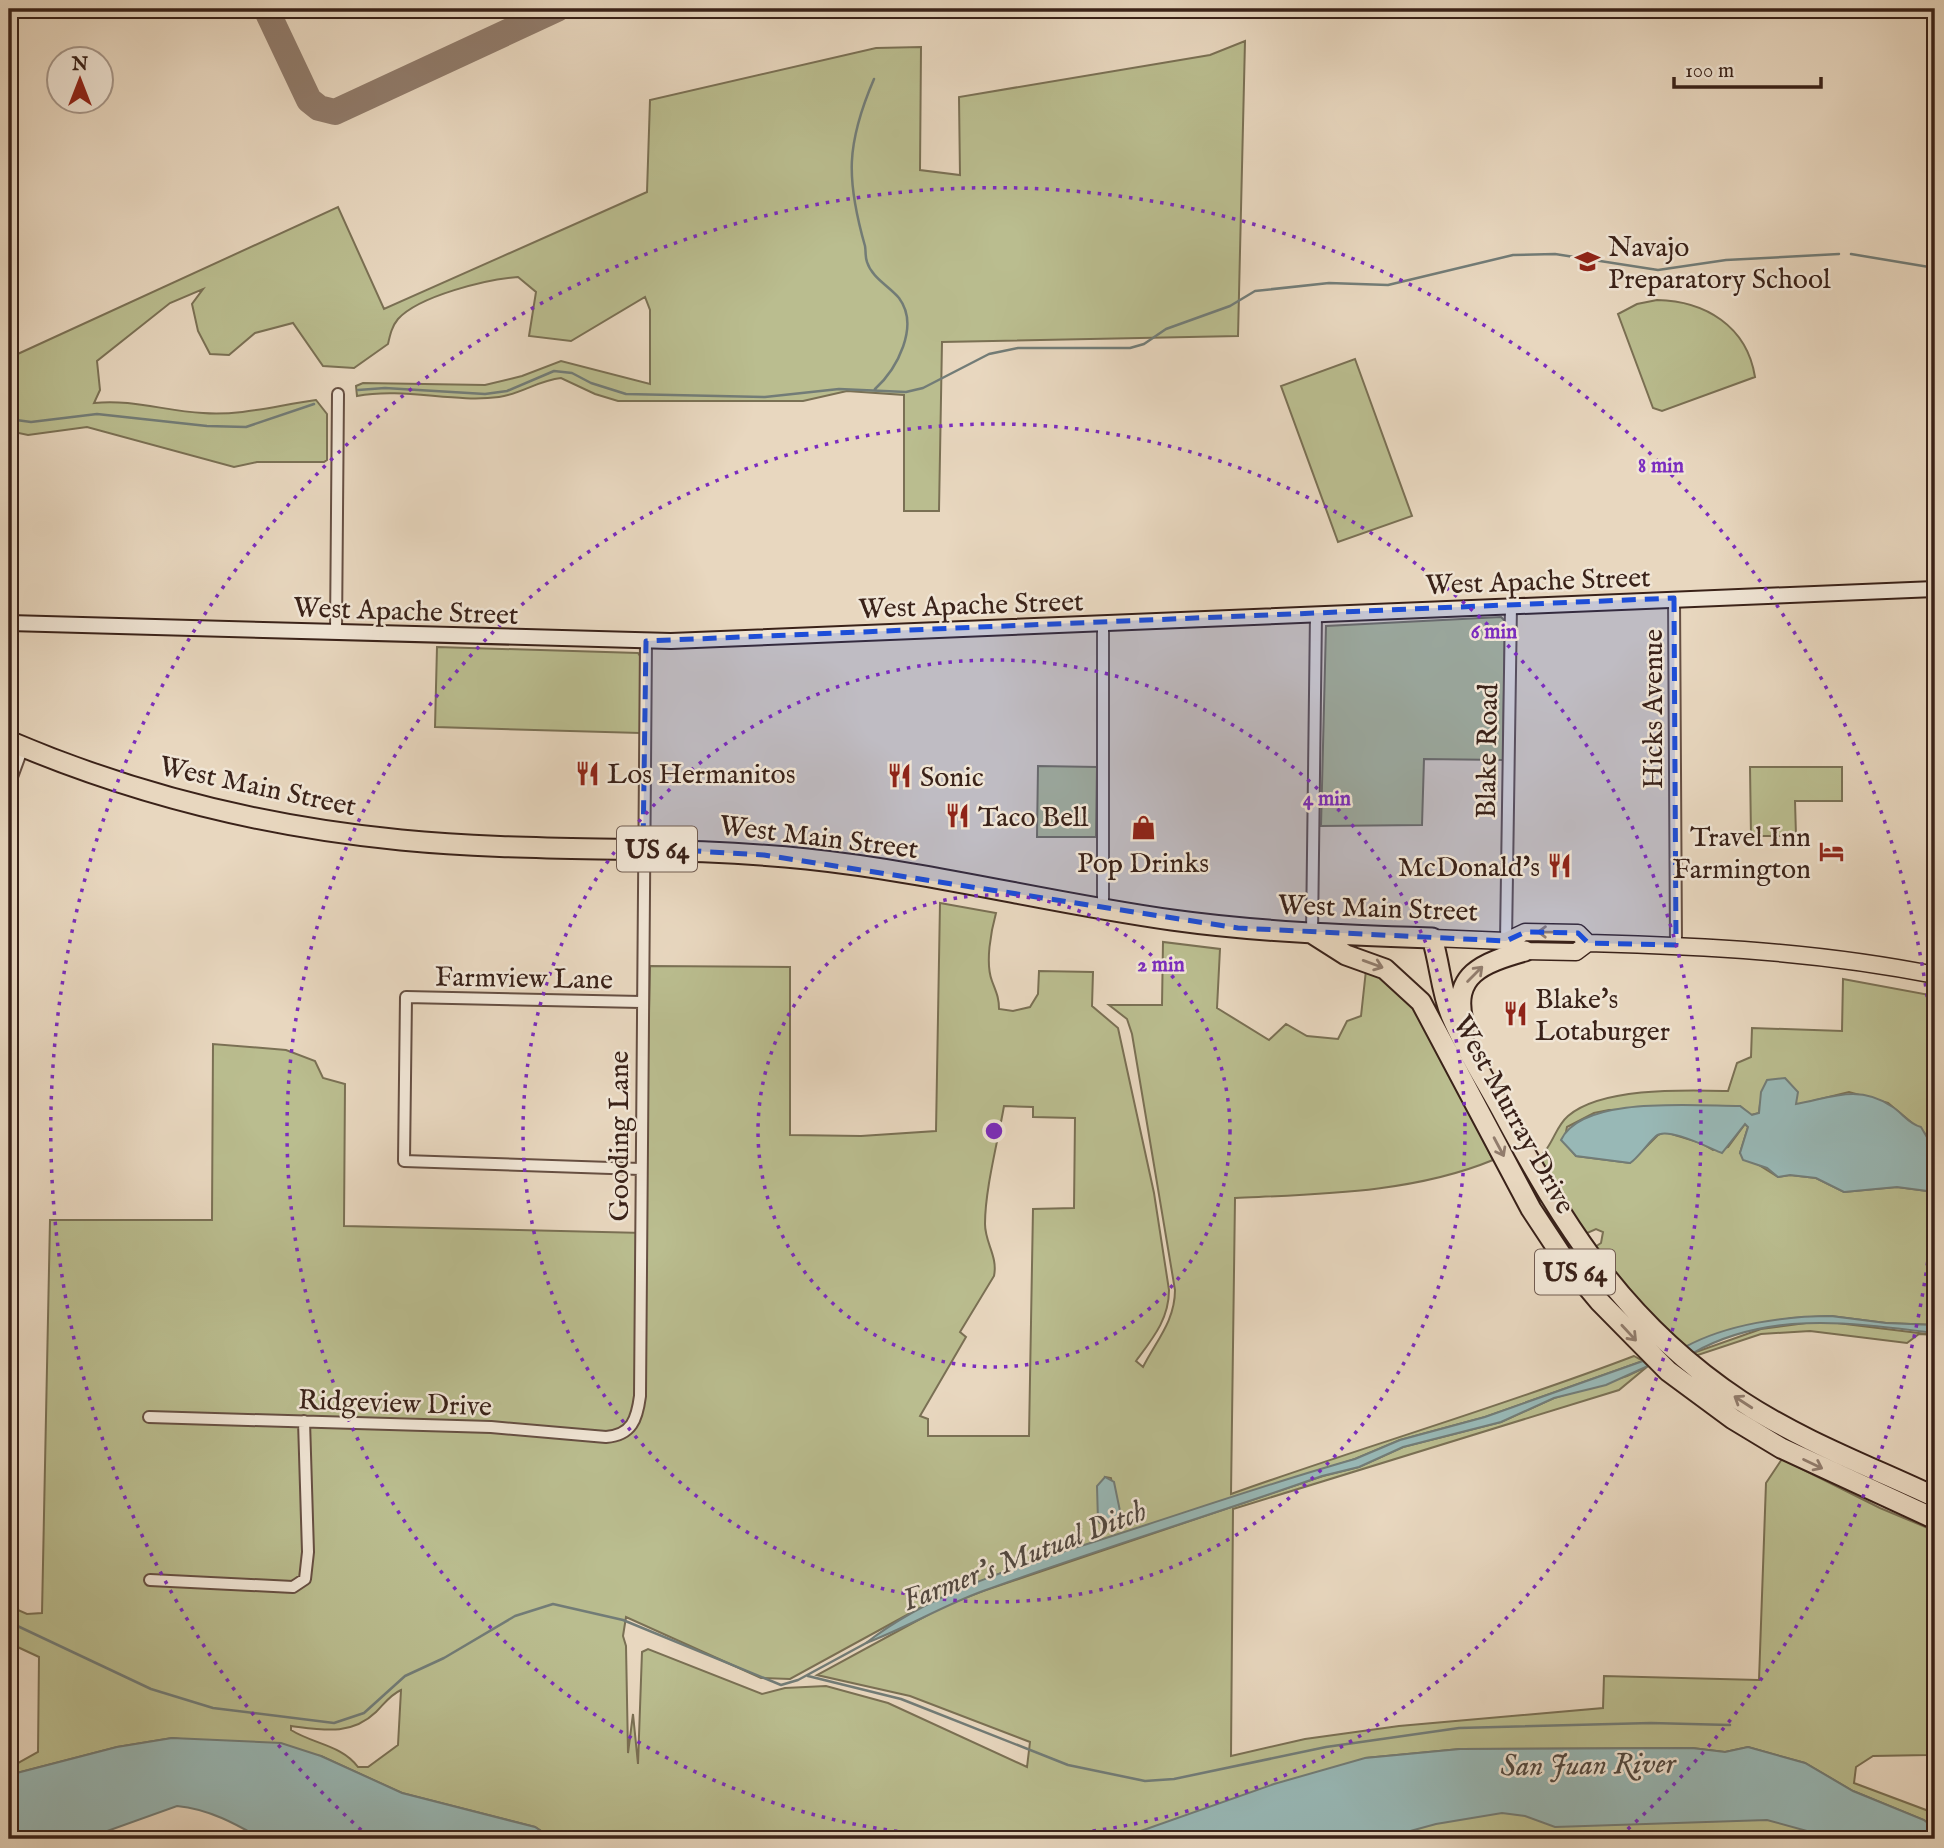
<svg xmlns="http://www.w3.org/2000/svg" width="1944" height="1848" font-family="'IM FELL English',serif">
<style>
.green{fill:#babd8f;stroke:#7a7054;stroke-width:2;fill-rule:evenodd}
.water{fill:#98b8b6;stroke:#727c77;stroke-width:2}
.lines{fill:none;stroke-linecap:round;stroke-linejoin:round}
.stream{stroke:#727c77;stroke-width:2.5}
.taxiway{stroke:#917c6c;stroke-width:26}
.street-casing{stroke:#664f42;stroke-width:14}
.secondary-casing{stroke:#3a2219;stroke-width:18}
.primary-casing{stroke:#3a2219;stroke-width:19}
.highway-casing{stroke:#3a2219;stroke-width:23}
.street{stroke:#f0e5d5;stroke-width:10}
.secondary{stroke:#f0e5d5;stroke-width:14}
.primary{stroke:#e8d7bf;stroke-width:16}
.highway{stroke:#e8d7bf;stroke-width:19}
.oneway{stroke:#917c6c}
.marked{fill:#1d4ed8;fill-opacity:0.2;stroke:#1d4ed8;stroke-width:5;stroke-dasharray:14 9;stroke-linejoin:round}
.ring{fill:none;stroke:#7b2cbf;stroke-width:3.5;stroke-dasharray:3.5 7}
.labels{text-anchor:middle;stroke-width:5;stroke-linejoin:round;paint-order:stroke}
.shield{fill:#f0e5d5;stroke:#715c51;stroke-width:2}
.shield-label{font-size:26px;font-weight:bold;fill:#3a2219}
.poi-label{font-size:28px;fill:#3a2219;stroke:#f0e5d5;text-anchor:start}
.street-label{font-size:28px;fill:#3a2219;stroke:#f0e5d5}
.water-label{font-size:30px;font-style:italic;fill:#524840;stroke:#f0e5d5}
.centre{fill:#7b2cbf;stroke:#f0e5d5;stroke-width:3.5}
.ring-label{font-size:21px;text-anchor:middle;font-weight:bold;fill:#7b2cbf;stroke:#f0e5d5;stroke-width:5;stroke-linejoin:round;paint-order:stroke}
</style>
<rect width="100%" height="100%" fill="#e8d7bf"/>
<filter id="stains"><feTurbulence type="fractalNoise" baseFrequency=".00286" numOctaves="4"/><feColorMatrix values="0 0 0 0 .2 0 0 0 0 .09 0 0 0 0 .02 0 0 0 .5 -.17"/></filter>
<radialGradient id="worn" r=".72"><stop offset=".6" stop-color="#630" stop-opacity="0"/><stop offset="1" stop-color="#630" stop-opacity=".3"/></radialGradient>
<path class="green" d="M1245 41 1238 336 942 342 939 511H904V395L847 391 803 401H618L595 394 561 378C539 380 521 394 499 397 452 403 404 387 357 396L356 386 363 383 485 385 522 376 561 361 650 384V310L645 297 571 341 529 336 536 292 518 277C487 279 419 296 398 319 392 326 390 335 388 344L354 368 323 366 293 323 255 333 229 355 210 354 198 331 192 304 203 289 170 303 97 361 100 390 94 403C132 399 165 411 203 413 241 416 278 405 316 400L327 414V460L324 462H257L234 467 87 427 28 435 9 431V358L338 207 384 309 647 192 650 100 876 48 921 47 920 170 960 175 959 97 1210 55Z
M1657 300C1705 301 1747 326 1755 377L1662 411 1653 408 1618 314 1637 304Z
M1355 359 1412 516 1338 542 1281 386Z
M1501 617 1505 621 1503 760 1424 759 1422 825 1321 826 1326 626Z
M437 647 638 653 642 659 640 733 435 727Z
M1038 766 1097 767 1096 837H1037Z
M1750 767H1842V801H1795L1796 836H1751Z
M940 903 996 913C991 931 985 963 992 981 996 992 999 997 999 1009L1013 1011 1030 1007 1038 994 1039 971 1093 972 1092 1006 1118 1028 1154 1193 1169 1290C1169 1319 1153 1338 1136 1361L1143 1367C1156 1341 1175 1321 1175 1290L1132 1034 1127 1019 1109 1005H1162L1163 942 1220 949 1217 1008 1269 1040 1286 1024 1307 1036 1338 1039 1347 1021 1361 1016 1366 970 1404 990 1443 1056 1493 1160C1413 1193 1321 1194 1235 1198L1231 1494C1365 1446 1501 1407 1634 1356L1643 1361 1485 1417 1400 1440 1355 1459 1011 1569 927 1604 790 1679 761 1678 626 1617 623 1636 626 1646 628 1753 633 1714 638 1764 642 1652 648 1649 762 1694 785 1688 826 1686 888 1703 1027 1767 1030 1742 910 1696 817 1675 944 1606 983 1591 1323 1476 1359 1467 1403 1447 1501 1422 1554 1398 1627 1376 1648 1366 1619 1390 1233 1509 1231 1756 1305 1739 1399 1726 1603 1708 1604 1676 1759 1680 1766 1483 1782 1459 1880 1508 1935 1531V1722H1931L1927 1755 1873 1756 1856 1767 1854 1783 1926 1810 1935 1817V1829L1924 1820 1853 1791 1805 1763 1748 1747 1725 1752 1692 1748 1460 1749 1365 1758 1825 1784V1839H1228L1124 1835 1118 1839H553L535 1827 402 1793 321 1756 172 1738 117 1747 9 1775V1768L38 1752 39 1657 9 1643V1606L27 1614 42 1613 50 1220H212L213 1044 286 1050 315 1061 323 1078 345 1084 344 1226 644 1233 650 966 790 967V1135L861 1136 936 1131ZM1004 1106 1033 1107V1117L1075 1118 1074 1208 1033 1209 1029 1436H928V1419L920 1416 966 1337 960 1332 994 1276C998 1256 985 1243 985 1224 985 1189 998 1141 1004 1106ZM1105 1477 1111 1478 1119 1521 1112 1528ZM401 1690 398 1745 368 1767H358C342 1745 313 1744 291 1730V1726C323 1730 351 1736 376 1712 385 1703 390 1695 401 1690Z
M1843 979 1935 996V1142L1888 1103 1849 1092 1796 1105 1760 1104 1759 1113 1751 1115 1740 1106 1609 1110 1594 1113 1567 1127 1564 1142 1576 1156 1630 1163 1658 1135 1665 1132 1701 1143 1713 1150 1728 1147 1745 1124 1748 1127 1740 1153 1778 1177 1790 1175 1816 1178 1844 1192 1897 1187 1935 1192V1325L1886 1323 1831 1316 1792 1318 1730 1331 1685 1347 1610 1272 1595 1247 1601 1243 1603 1232 1596 1229 1585 1234 1536 1160C1554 1146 1554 1128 1568 1116 1602 1087 1684 1090 1728 1091L1737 1063 1751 1057 1752 1028 1842 1031Z
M1821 1321 1935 1335 1919 1334 1907 1343 1810 1331 1761 1334 1698 1355 1693 1353 1761 1329Z"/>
<path class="water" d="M1785 1078 1798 1092 1796 1104C1830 1098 1858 1084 1891 1106 1903 1113 1907 1123 1921 1127L1928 1139 1935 1142V1192L1897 1187 1844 1192 1816 1178 1790 1175 1778 1177 1767 1168 1743 1160 1740 1153 1748 1127 1745 1124 1722 1153C1709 1148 1667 1126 1656 1136 1648 1143 1637 1159 1630 1163L1576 1156 1561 1140C1582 1095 1695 1106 1740 1106L1752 1115 1759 1113 1761 1092 1767 1080Z
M1831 1316 1886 1323 1935 1325V1333C1854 1323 1769 1310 1693 1353L1685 1347C1727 1324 1785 1316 1831 1316Z
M1643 1361 1648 1366 1606 1385 1554 1398 1501 1422 1403 1447 1359 1467 1322 1476C1210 1516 1095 1550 983 1591 942 1606 906 1628 866 1643 937 1588 1027 1564 1112 1536 1193 1510 1273 1482 1355 1459L1400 1440 1485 1417Z
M1105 1477 1114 1482 1120 1511 1117 1525 1106 1528 1098 1521 1097 1486Z
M172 1738 281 1743 321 1756 402 1793 535 1827 553 1839H262C236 1824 209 1809 177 1806L85 1839H9V1775L117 1747Z
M1748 1747 1805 1763 1853 1791 1924 1820 1935 1829V1839H1836L1767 1820 1555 1827 1525 1816 1502 1813 1436 1824 1381 1839H1118L1274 1784 1365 1758 1460 1749 1692 1748 1725 1752Z"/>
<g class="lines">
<path class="stream" d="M874 79C846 144 846 179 865 246 866 251 865 257 867 262 872 278 889 286 899 298 920 326 897 369 875 389
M1851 254 1935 268
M358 390 385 388 485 394 507 391 554 371 572 373 591 383 626 394 765 397 839 389 906 392 923 388 989 354 1018 348H1130L1144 344 1166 329 1230 306 1255 291 1329 283 1388 285 1513 255 1555 254 1658 270 1726 260 1839 254
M9 419 31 422 97 414 207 426 246 427 314 404
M9 1622 151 1689 213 1708 334 1723 364 1713 405 1676 444 1658 515 1616 553 1604 623 1620 781 1685 798 1680 868 1642
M808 1676 901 1699 1068 1765 1145 1781 1174 1779 1326 1747 1459 1728 1651 1723 1730 1725"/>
<path class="taxiway" d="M266 9 309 100 319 108 335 112 557 9"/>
<defs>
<path id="street" d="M1674 598 1676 945
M336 632 338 394
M9 785 23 747
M1103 909V623
M1312 934 1316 614
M1506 941 1511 605
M640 1169 404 1161 406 997 641 1002
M149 1417 491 1427 606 1437C632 1435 637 1419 640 1396L646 641
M150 1580 293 1587 305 1579 308 1552 304 1421"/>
<path id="secondary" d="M9 623 671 641 1935 589"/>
<path id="primary" d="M1432 938 1506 941 1525 951 1576 952 1588 943C1705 946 1820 952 1935 975
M1506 941 1525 932 1578 933 1588 943"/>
<path id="highway" d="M9 741C133 794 267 827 401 840 536 853 672 845 807 859 930 872 1050 903 1172 920 1258 932 1345 935 1432 938
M1313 934 1346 955 1385 969 1421 1002 1531 1209 1564 1259 1599 1301 1668 1371 1733 1419 1781 1448 1935 1519
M1432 938C1440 964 1441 991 1451 1015 1465 1048 1484 1078 1501 1109 1564 1227 1626 1325 1741 1401 1802 1441 1869 1466 1935 1497
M1464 1025C1450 974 1483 963 1525 951"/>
</defs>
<use href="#street" class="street-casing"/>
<use href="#secondary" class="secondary-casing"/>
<use href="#primary" class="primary-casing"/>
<use href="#highway" class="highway-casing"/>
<use href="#street" class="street"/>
<use href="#secondary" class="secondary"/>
<use href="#primary" class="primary"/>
<use href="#highway" class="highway"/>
</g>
<defs><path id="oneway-shaft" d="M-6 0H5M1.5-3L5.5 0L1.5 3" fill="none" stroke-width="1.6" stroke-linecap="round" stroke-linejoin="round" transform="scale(1.75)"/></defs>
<g class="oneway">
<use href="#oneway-shaft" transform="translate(1548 932) rotate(-179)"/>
<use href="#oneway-shaft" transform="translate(1373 964) rotate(20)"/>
<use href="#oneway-shaft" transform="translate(1475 974) rotate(-45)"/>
<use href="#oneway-shaft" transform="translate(1499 1147) rotate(62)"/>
<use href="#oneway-shaft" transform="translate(1629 1333) rotate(47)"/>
<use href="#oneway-shaft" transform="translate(1743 1402) rotate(-147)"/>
<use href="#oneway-shaft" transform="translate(1813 1464) rotate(26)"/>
</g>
<path class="marked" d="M1674 598 1676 945 1588 943 1578 933 1525 932 1506 941 1238 928 764 855 643 848 646 641Z"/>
<g class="ring">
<circle cx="994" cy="1131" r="236"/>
<circle cx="994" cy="1131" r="471"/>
<circle cx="994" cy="1131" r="707"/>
<path d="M1935 1189A943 943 0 0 1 1619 1837M369 1837A943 943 0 1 1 1935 1073"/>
</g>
<defs>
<symbol id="school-bare" viewBox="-9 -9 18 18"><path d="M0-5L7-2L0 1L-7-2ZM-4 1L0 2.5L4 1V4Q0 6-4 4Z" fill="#8f2418" stroke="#f0e5d5" stroke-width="2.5" paint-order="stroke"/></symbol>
<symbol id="restaurant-bare" viewBox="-9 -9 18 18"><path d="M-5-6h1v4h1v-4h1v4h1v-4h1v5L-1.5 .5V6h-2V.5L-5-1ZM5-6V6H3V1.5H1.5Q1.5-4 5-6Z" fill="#8f2418" stroke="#f0e5d5" stroke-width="2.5" paint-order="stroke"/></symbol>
<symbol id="shop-bare" viewBox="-9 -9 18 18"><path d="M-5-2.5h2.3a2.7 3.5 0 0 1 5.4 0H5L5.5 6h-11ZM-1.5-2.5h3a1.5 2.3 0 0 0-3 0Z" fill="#8f2418" stroke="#f0e5d5" stroke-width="2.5" paint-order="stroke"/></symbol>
<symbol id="hotel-bare" viewBox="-9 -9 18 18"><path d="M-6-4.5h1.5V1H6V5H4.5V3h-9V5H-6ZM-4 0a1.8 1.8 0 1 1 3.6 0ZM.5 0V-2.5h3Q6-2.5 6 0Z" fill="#8f2418" stroke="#f0e5d5" stroke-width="2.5" paint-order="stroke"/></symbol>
</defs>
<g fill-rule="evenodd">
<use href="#school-bare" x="1570" y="244" width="35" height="35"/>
<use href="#restaurant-bare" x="570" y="756" width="35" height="35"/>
<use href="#restaurant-bare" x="882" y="758" width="35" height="35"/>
<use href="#restaurant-bare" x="940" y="798" width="35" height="35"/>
<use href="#shop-bare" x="1126" y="810" width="35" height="35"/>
<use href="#hotel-bare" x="1814" y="834" width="35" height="35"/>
<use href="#restaurant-bare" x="1542" y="848" width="35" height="35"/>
<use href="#restaurant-bare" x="1498" y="996" width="35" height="35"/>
</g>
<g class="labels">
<g class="shield">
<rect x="617" y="826.5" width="80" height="45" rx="5"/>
<rect x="1535" y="1249.5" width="80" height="45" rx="5"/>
</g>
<g class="shield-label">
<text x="657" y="858">US 64</text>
<text x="1575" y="1281">US 64</text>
</g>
<g class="poi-label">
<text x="1608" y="256">Navajo<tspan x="1608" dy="32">Preparatory School</tspan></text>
<text x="607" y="783">Los Hermanitos</text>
<text x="920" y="786">Sonic</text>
<text x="978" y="826">Taco Bell</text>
<text x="1811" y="846" text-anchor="end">Travel Inn<tspan x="1811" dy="32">Farmington</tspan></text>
<text x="1143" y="872" text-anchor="middle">Pop Drinks</text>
<text x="1540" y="876" text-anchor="end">McDonald's</text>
<text x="1535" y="1008">Blake's<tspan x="1535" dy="32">Lotaburger</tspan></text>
</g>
<g class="street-label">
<text transform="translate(1538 580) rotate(-2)" y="10">West Apache Street</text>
<text transform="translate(971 604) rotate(-2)" y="10">West Apache Street</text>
<text transform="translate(406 610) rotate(2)" y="10">West Apache Street</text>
<text transform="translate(1652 709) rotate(-90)" y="10">Hicks Avenue</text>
<text transform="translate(1486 751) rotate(-89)" y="10">Blake Road</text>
<text transform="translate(258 785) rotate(12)" y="10">West Main Street</text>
<text transform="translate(819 836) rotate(7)" y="10">West Main Street</text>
<text transform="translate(1378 907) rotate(2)" y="10">West Main Street</text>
<text transform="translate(524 977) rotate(1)" y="10">Farmview Lane</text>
<text transform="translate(1515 1114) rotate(61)" y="10">West Murray Drive</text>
<text transform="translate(618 1136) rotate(-90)" y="10">Gooding Lane</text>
<text transform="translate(395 1402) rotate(2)" y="10">Ridgeview Drive</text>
</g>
<g class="water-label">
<text transform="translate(1024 1555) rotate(-21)" y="10">Farmer's Mutual Ditch</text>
<text transform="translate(1588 1764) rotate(-1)" y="10">San Juan River</text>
</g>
</g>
<circle cx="994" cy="1131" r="10" class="centre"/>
<g class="ring-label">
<text x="1661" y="472">8 min</text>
<text x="1494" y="638">6 min</text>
<text x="1327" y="805">4 min</text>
<text x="1161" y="971">2 min</text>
</g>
<rect width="1944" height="1848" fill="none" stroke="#e8d7bf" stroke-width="35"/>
<rect x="10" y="10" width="1923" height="1827" fill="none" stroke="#3a2219" stroke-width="3.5"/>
<rect x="18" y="18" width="1909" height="1813" fill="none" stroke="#3a2219" stroke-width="2"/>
<g transform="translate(80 80)"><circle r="33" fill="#f0e5d5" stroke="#a7978a" stroke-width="2"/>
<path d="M0-5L12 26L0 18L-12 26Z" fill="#8f2418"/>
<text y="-10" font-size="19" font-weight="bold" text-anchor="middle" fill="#3a2219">N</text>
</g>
<path d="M1674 77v10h147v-10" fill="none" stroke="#3a2219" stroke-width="3.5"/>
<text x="1685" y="77" font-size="21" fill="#3a2219" stroke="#f0e5d5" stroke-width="5" paint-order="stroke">100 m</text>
<rect width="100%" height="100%" filter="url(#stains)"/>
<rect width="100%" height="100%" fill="url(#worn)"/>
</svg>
